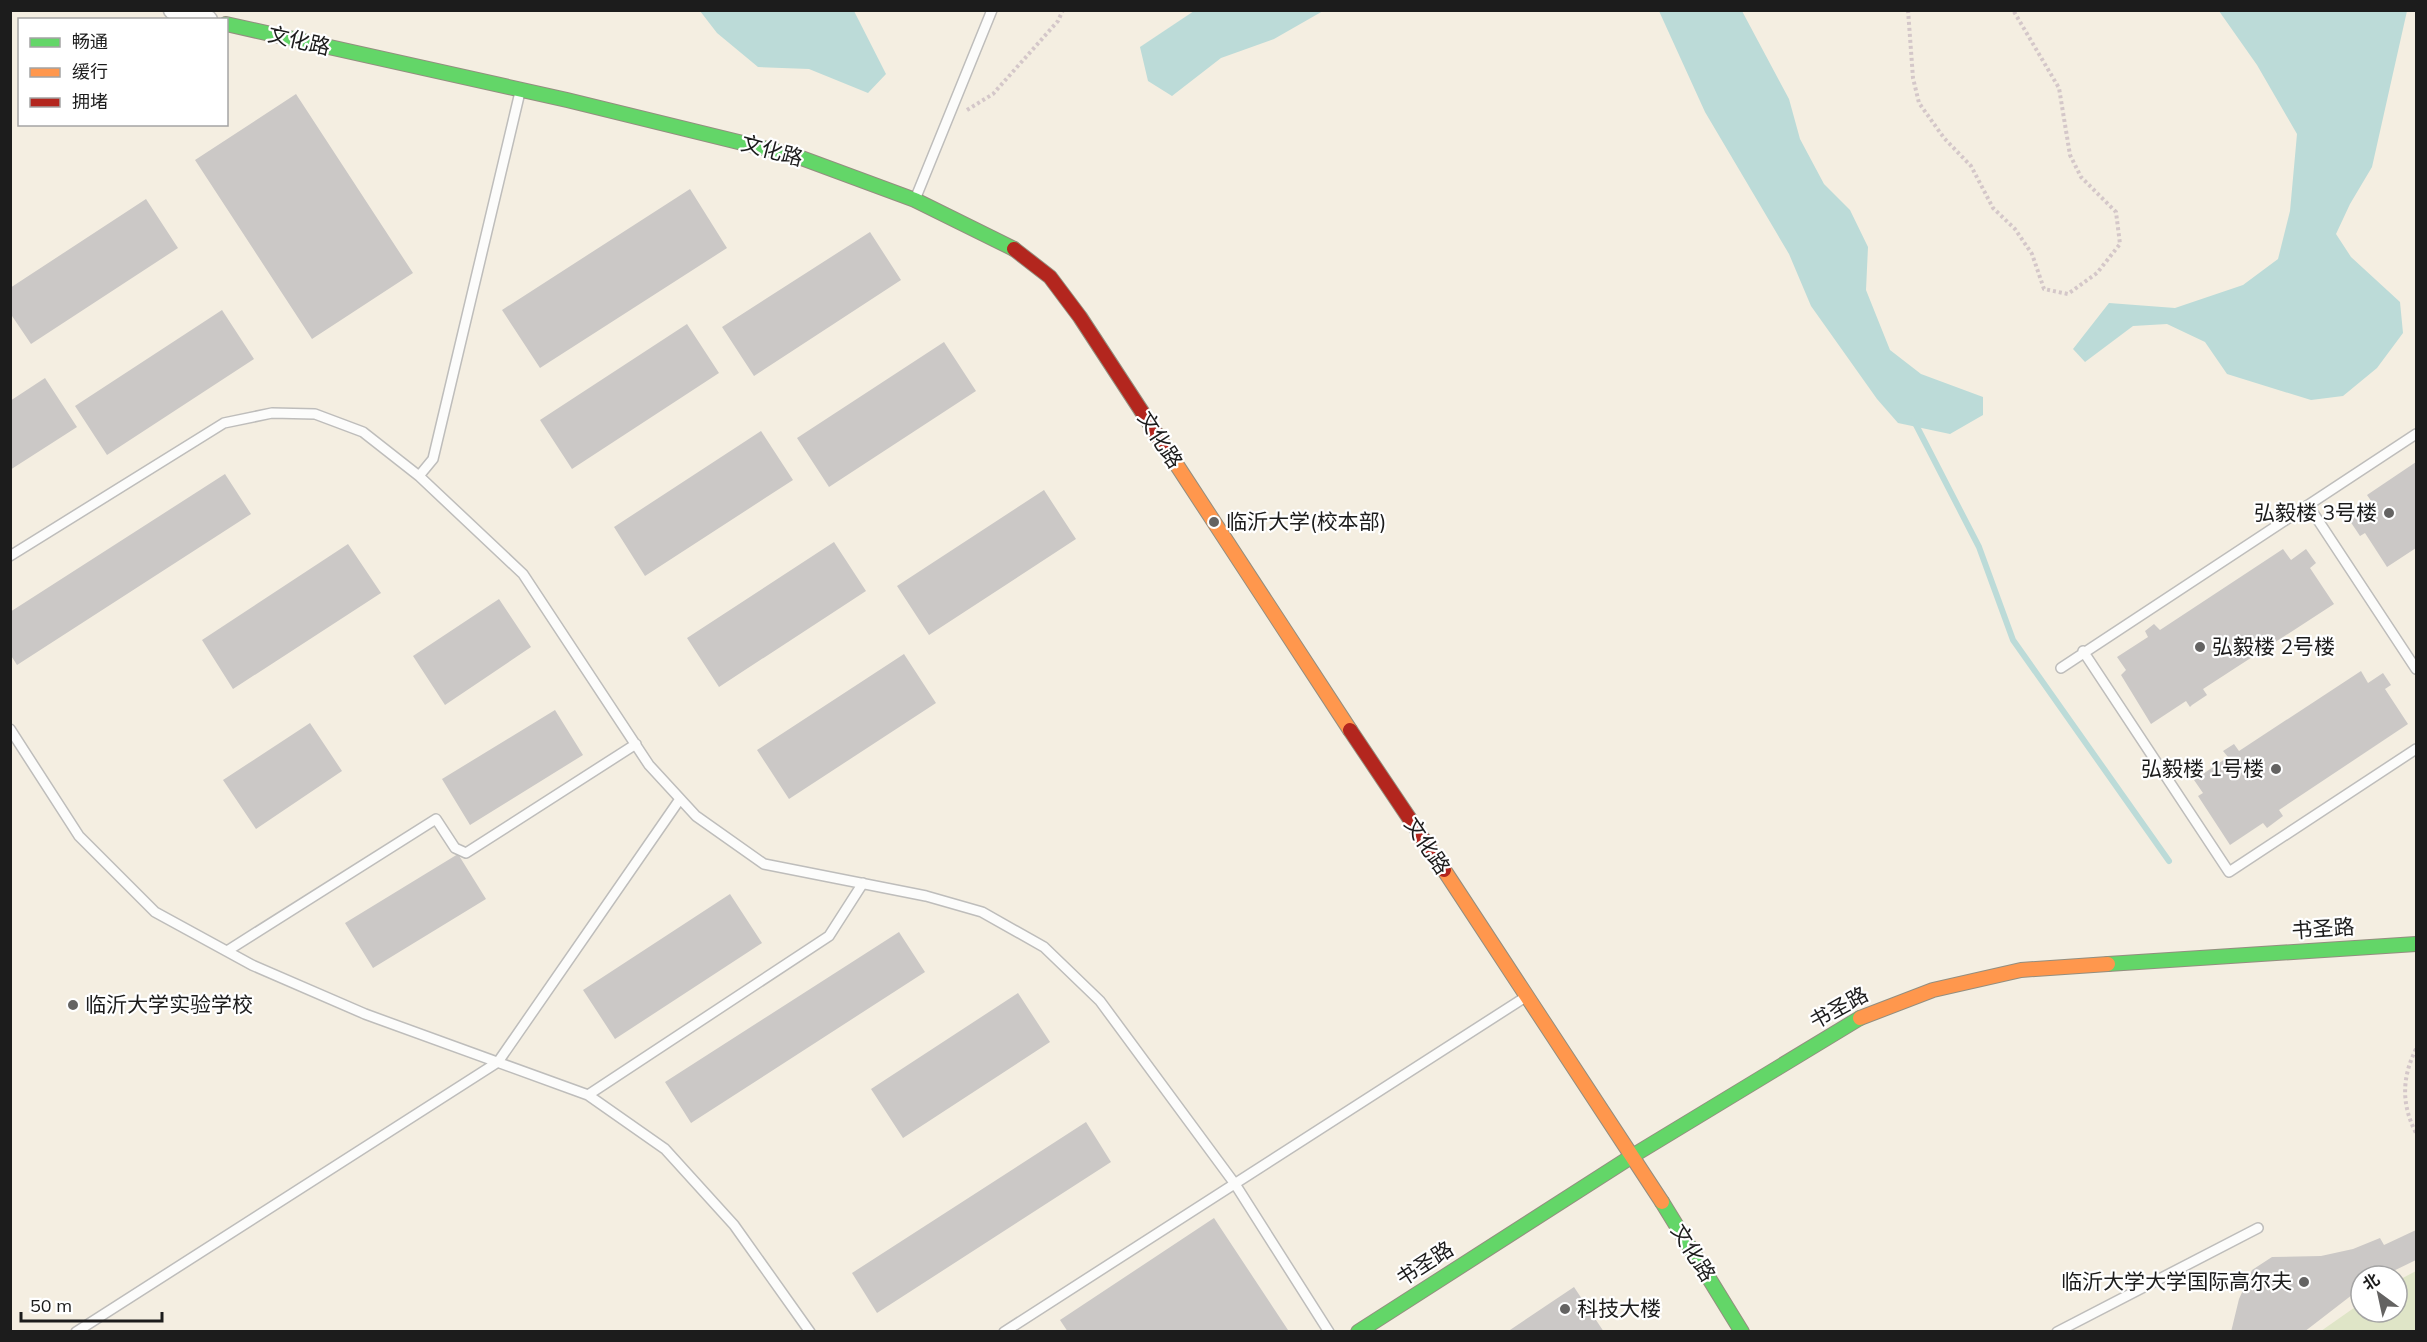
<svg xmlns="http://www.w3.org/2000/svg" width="2427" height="1342" font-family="Mulish,'Noto Sans SC',sans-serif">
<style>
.education{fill:#f4eee1;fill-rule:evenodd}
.grass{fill:#dfe5c7}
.water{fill:#bcdbd8}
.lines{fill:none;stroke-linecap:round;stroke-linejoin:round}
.stream{stroke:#bcdbd8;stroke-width:6}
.building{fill:#cbc8c6}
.lane-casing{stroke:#bebdbb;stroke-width:12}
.street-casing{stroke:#bebdbb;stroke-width:21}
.fast-casing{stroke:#938e7f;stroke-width:16}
.slow-casing{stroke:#938e7f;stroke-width:16}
.jam-casing{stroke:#938e7f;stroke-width:16}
.path{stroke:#d4c7c9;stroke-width:4;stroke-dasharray:3 3;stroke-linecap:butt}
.lane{stroke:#fcfcfb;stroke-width:9}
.street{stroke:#fcfcfb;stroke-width:18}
.fast{stroke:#63d668;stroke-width:14}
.slow{stroke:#ff974d;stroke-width:14}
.jam{stroke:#b3261e;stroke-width:14}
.poi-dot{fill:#646362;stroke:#fff;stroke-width:2}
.labels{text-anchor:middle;stroke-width:4.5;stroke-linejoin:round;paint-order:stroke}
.street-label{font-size:21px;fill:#1c1c1c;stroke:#fff}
.poi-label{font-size:21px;fill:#1c1c1c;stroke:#fff;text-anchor:start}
</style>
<rect width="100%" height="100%" fill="#ebe8e5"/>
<path class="education" d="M10 11H2416V1331H11ZM20 20H226V124H20ZM2361 1276H2397V1312H2361Z"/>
<path class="grass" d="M2416 1271V1331H2321L2361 1303V1312H2397V1281Z"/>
<path class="water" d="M700 11H854L886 74 868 93 809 69 758 67 717 33Z
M1194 11V10L1323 11 1274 39 1221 58 1172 96 1148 81 1140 47Z
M1659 11H1742L1789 99 1800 139 1824 184 1850 210 1868 247 1866 290 1890 350 1921 374 1983 397V415L1950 434 1898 423 1877 399 1811 306 1789 254 1705 112Z
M2219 11H2407L2372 167 2350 204 2336 234 2351 257 2400 302 2403 333 2377 368 2343 396 2311 400 2227 374 2205 342 2167 324 2133 326 2085 362 2073 349 2109 303 2175 308 2243 285 2278 259 2290 211 2297 134 2257 65Z"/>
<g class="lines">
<path class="stream" d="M1914 421 1979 547 2013 640 2169 861"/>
</g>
<path class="building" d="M296 94 413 273 312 339 195 160Z
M690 189 727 248 540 368 502 310Z
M146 199 178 248 31 344 10 313V288Z
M870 232 901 280 754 376 722 327Z
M222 310 254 359 107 455 75 406Z
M687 324 719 373 572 469 540 420Z
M944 342 976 391 829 487 797 438Z
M45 378 77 427 10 470V401Z
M761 431 793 480 645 576 614 527Z
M2416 462V548L2387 567 2365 533 2360 536 2350 521 2374 505 2367 495Z
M225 474 251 514 17 665 10 654V612Z
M1044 490 1076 539 929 635 897 586Z
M834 542 866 591 719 687 687 638Z
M348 544 381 593 233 689 202 640Z
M2283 549 2291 560 2306 549 2316 563 2310 568 2334 604 2203 689 2207 695 2192 705 2190 707 2186 701 2151 724 2121 675 2126 670 2117 657 2148 637 2145 631 2154 624 2160 630Z
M499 599 531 647 445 705 413 656Z
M904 654 936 703 789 799 757 750Z
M2361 671 2368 683 2383 673 2391 685 2385 689 2408 724 2279 810 2283 816 2267 828 2263 823 2230 845 2198 796 2203 793 2194 780 2228 757 2223 751 2234 744 2239 751Z
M555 710 583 755 470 825 442 779Z
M310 723 342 771 256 829 223 780Z
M458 854 486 899 373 968 345 923Z
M730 894 762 943 615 1039 583 990Z
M899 932 925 972 691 1123 665 1082Z
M1018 993 1050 1042 903 1138 871 1089Z
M1086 1122 1111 1162 877 1313 852 1273Z
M1214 1218 1288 1330 1068 1332 1060 1320Z
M2416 1230V1260L2383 1276H2361V1288L2304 1332H2231L2239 1299 2252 1270 2272 1257 2321 1256 2353 1249 2380 1238 2384 1245Z
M1574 1287 1604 1332H1507Z"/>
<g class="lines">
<defs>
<path id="lane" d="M916 197 992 10
M419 476 433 459 520 92
M2308 505 2416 669
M10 556 224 423 272 413 315 414 363 432 419 476 523 574 649 765 696 816 764 864 926 896 982 912 1044 947 1100 1001 1235 1184 1329 1332
M2083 651 2229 872 2416 749
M2061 668 2416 434
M10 729 79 836 155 912 252 965 365 1014 588 1095 665 1149 734 1225 810 1332
M227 951 436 819 455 848 466 853 636 744
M588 1095 829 936 863 883
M76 1332 498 1062 680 799
M1004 1332 1527 996
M2057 1332 2258 1228"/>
<path id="street" d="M173 10 208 20"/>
<path id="fast" d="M226 24 567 100 796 156 915 200 1014 249
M2108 964 2416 944
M1662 1202 1742 1332
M1358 1332 1634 1155 1860 1018"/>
<path id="slow" d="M1165 447 1350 730
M1444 870 1662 1202
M1860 1018 1933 990 2021 970 2108 964"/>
<path id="jam" d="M1014 249 1050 277 1080 317 1165 447
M1350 730 1444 870"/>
</defs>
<use href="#lane" class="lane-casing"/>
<use href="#street" class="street-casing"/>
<use href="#fast" class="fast-casing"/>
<use href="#slow" class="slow-casing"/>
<use href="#jam" class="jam-casing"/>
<path class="path" d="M1908 10 1913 78 1919 103 1944 138 1971 166 1993 208 2015 229 2032 254 2044 289 2068 294 2097 273 2120 244 2116 212 2081 177 2070 155 2059 88 2013 10
M967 110 993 94 1058 21 1063 10
M2416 1049C2402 1077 2401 1104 2416 1133"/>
<use href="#lane" class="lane"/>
<use href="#street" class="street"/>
<use href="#fast" class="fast"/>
<use href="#slow" class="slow"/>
<use href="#jam" class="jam"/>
</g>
<g class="poi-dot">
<circle cx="2389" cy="513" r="6"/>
<circle cx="1214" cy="522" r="6"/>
<circle cx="2200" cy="647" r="6"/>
<circle cx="2276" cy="769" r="6"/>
<circle cx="73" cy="1005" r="6"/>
<circle cx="2304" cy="1282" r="6"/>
<circle cx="1565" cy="1309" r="6"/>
</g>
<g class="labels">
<g class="street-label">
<text transform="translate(299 41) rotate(13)" y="7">文化路</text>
<text transform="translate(772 151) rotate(15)" y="7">文化路</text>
<text transform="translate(1160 440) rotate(57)" y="7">文化路</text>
<text transform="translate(1427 846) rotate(56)" y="7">文化路</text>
<text transform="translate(2323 929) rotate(-4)" y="7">书圣路</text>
<text transform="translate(1839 1008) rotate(-29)" y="7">书圣路</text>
<text transform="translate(1693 1253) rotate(58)" y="7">文化路</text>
<text transform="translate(1425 1264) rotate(-33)" y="7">书圣路</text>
</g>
<g class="poi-label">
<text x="2377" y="520" text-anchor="end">弘毅楼 3号楼</text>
<text x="1226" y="529">临沂大学(校本部)</text>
<text x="2212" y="654">弘毅楼 2号楼</text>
<text x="2264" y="776" text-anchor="end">弘毅楼 1号楼</text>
<text x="85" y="1012">临沂大学实验学校</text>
<text x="2292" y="1289" text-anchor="end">临沂大学大学国际高尔夫</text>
<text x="1577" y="1316">科技大楼</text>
</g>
</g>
<rect width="2427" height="1342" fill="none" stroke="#1c1c1c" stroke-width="24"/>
<rect x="18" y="18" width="210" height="108" fill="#ffffff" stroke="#a4a4a4" stroke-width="1.5"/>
<rect x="30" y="38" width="30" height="9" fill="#63d668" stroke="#a4a4a4" stroke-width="1.5"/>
<text x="72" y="48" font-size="18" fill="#1c1c1c">畅通</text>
<rect x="30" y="68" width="30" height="9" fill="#ff974d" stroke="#a4a4a4" stroke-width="1.5"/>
<text x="72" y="78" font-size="18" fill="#1c1c1c">缓行</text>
<rect x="30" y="98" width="30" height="9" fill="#b3261e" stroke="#a4a4a4" stroke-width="1.5"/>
<text x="72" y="108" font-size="18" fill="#1c1c1c">拥堵</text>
<g transform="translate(2379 1294) rotate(327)"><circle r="28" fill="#ffffff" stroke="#a4a4a4" stroke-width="1.5"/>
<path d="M0-4.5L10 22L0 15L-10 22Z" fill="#646362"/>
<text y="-9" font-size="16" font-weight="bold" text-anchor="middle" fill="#1c1c1c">北</text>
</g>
<path d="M21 1312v9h141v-9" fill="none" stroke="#1c1c1c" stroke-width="3"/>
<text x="30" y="1312" font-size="18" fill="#1c1c1c" stroke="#ffffff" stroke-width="4.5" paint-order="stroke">50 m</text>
</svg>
